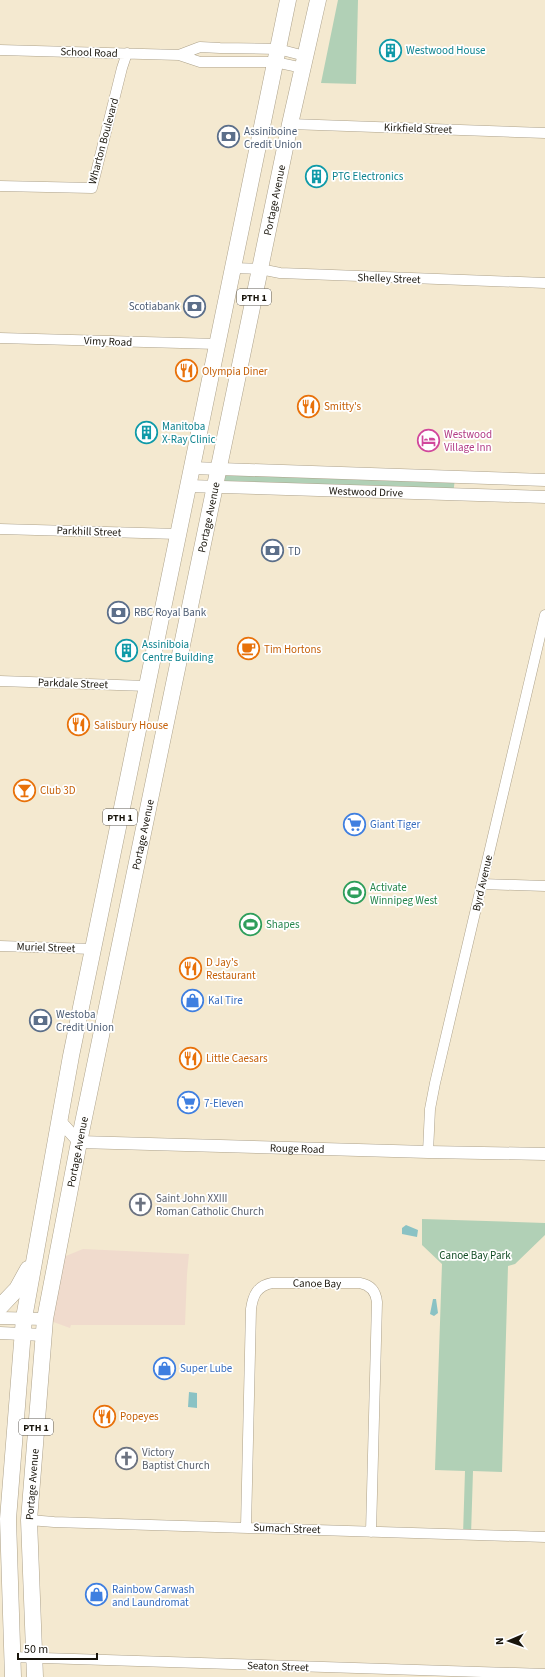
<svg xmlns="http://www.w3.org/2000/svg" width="545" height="1677" font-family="'Source Sans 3',sans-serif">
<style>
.industrial{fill:#f0dbcd}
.green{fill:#b1d0b6}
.water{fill:#8ac2c4}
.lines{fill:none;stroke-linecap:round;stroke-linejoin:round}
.minor-casing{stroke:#ada28b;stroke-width:11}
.tertiary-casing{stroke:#ada28b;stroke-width:13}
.trunk-casing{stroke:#ada28b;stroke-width:17}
.minor{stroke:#fff;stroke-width:10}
.tertiary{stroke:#fff;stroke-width:12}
.trunk{stroke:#fff;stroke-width:16}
.labels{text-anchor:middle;stroke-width:3.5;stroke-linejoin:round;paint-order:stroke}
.shield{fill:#fff;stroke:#5e5b55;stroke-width:1}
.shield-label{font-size:10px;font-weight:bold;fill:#19150c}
.culture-label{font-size:11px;fill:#0d838f;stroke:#fff;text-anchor:start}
.street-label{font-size:11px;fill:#19150c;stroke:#fff}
.service-label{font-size:11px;fill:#4e5e75;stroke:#fff;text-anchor:start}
.food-label{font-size:11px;fill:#c56008;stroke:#fff;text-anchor:start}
.hotel-label{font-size:11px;fill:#b23c85;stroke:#fff;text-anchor:start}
.shop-label{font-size:11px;fill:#366cbe;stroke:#fff;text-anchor:start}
.leisure-label{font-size:11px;fill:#27864d;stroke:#fff;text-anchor:start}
.worship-label{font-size:11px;fill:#5b616d;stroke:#fff;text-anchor:start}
.park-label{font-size:11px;fill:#144d26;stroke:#fff}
</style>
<rect width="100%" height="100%" fill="#f4e9d0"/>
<path class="industrial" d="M83 1249 189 1254 187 1274 185 1325H71L70 1328 45 1319 56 1260Z"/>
<path class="green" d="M338 0H358L356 84 321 83Z
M218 469 455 478 453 495 215 488Z
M422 1219 545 1223V1235L515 1264 508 1266 502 1472 473 1471 471 1535H463L465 1471 435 1470 442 1264 422 1245Z"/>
<path class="water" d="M406 1225 418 1230 417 1237 402 1234V1228Z
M433 1299H436L438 1313 434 1316 430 1314Z
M189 1392 197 1393V1408L188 1407Z"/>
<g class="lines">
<defs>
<path id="minor" d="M0 50 179 55 200 62H275L303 68
M179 55 200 47 220 48 278 49 305 56
M290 124 545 133
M0 186 92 188 122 68 127 53
M233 268 260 269 280 273 545 283
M0 338 217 344
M0 529 178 534
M0 681 147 686
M482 884 545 886
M0 946 93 949
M428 1152 430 1109 435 1083 545 615
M29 1520 54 1522 545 1537
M246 1527 251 1309C253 1295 257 1286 272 1283H360C371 1285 376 1292 377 1302L371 1532
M11 1657 545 1674"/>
<g id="tertiary">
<path d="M192 468 545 480"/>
<path id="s1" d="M188 486 545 497"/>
<path id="s2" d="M59 1120 79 1142 428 1152 545 1154"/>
<path d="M0 1318 45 1319"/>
<path d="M0 1333 43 1335"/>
</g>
<g id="trunk">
<path d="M0 1307 17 1289 28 1269"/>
<path d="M13 1677 8 1519 24 1318 71 1056 288 0"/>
<path id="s3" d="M35 1677 29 1520 45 1319 79 1142 290 124 318 0"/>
</g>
</defs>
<use href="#minor" class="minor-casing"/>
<use href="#tertiary" class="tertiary-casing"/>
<use href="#trunk" class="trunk-casing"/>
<use href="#minor" class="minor"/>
<use href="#tertiary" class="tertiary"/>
<use href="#trunk" class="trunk"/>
</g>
<defs>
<symbol id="building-ring" viewBox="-11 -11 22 22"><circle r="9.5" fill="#fff" stroke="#0f9aa8" stroke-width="1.5"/><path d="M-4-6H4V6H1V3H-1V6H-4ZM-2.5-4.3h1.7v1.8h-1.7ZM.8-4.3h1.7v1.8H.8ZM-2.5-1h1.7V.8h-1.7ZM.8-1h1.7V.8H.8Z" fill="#0f9aa8"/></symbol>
<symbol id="bank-ring" viewBox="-11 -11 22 22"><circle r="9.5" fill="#fff" stroke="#5c6f8a" stroke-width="1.5"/><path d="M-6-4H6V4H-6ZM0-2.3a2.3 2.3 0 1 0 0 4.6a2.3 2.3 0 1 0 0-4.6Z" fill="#5c6f8a"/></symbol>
<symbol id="restaurant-ring" viewBox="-11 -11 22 22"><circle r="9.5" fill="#fff" stroke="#e8710a" stroke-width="1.5"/><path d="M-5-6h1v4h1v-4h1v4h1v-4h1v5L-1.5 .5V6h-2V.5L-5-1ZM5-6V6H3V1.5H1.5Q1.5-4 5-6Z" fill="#e8710a"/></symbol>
<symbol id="hotel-ring" viewBox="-11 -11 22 22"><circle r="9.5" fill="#fff" stroke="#d1479c" stroke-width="1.5"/><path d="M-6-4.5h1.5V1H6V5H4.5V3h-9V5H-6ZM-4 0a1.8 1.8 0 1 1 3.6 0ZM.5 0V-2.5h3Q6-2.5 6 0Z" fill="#d1479c"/></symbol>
<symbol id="cafe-ring" viewBox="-11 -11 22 22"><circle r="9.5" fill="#fff" stroke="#e8710a" stroke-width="1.5"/><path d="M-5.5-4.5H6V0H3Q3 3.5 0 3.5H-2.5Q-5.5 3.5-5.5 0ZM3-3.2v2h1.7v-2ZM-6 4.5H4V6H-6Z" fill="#e8710a"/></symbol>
<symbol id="bar-ring" viewBox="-11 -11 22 22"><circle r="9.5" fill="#fff" stroke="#e8710a" stroke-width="1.5"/><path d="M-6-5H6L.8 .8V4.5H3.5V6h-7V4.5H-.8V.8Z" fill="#e8710a"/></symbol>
<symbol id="supermarket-ring" viewBox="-11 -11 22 22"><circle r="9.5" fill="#fff" stroke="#3f7fe0" stroke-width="1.5"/><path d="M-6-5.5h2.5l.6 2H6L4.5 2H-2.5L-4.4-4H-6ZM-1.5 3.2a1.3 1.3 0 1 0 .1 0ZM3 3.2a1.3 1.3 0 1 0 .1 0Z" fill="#3f7fe0"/></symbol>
<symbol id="stadium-ring" viewBox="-11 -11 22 22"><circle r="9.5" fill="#fff" stroke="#2e9e5b" stroke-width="1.5"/><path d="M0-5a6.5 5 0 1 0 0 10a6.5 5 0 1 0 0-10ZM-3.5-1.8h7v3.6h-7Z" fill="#2e9e5b"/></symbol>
<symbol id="shop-ring" viewBox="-11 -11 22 22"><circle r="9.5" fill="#fff" stroke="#3f7fe0" stroke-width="1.5"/><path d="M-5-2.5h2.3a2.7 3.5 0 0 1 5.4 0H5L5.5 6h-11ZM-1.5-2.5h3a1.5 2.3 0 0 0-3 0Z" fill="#3f7fe0"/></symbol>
<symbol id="church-ring" viewBox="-11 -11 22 22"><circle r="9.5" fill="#fff" stroke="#6b7280" stroke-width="1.5"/><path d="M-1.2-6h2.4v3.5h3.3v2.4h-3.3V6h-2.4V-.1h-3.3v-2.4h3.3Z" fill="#6b7280"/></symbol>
</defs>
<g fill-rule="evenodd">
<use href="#building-ring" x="378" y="38" width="25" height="25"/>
<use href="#bank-ring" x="216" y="124" width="25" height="25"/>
<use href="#building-ring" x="304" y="164" width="25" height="25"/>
<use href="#bank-ring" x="182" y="294" width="25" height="25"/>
<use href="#restaurant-ring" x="174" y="358" width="25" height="25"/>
<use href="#restaurant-ring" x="296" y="394" width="25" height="25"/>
<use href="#building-ring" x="134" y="420" width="25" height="25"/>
<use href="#hotel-ring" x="416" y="428" width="25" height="25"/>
<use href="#bank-ring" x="260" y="538" width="25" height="25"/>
<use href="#bank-ring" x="106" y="600" width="25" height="25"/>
<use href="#cafe-ring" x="236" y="636" width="25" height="25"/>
<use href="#building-ring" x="114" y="638" width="25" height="25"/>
<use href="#restaurant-ring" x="66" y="712" width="25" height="25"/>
<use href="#bar-ring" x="12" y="778" width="25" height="25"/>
<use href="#supermarket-ring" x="342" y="812" width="25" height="25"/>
<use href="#stadium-ring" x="342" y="880" width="25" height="25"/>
<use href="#stadium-ring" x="238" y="912" width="25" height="25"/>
<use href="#restaurant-ring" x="178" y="956" width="25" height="25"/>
<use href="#shop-ring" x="180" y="988" width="25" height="25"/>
<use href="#bank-ring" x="28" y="1008" width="25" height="25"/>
<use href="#restaurant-ring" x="178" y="1046" width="25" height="25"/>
<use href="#supermarket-ring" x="176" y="1090" width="25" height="25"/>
<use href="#church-ring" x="128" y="1192" width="25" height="25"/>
<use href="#shop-ring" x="152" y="1356" width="25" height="25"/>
<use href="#restaurant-ring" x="92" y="1404" width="25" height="25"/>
<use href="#church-ring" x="114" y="1446" width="25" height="25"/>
<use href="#shop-ring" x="84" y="1582" width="25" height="25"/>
</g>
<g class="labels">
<g class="shield">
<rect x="237" y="289" width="34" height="16" rx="3"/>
<rect x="103" y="809" width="34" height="16" rx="3"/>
<rect x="19" y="1419" width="34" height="16" rx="3"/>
</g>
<g class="shield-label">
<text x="254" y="301">PTH 1</text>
<text x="120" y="821">PTH 1</text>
<text x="36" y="1431">PTH 1</text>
</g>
<g class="culture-label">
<text x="406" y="54">Westwood House</text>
<text x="332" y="180">PTG Electronics</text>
<text x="162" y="430">Manitoba<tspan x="162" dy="13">X-Ray Clinic</tspan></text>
<text x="142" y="648">Assiniboia<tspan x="142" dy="13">Centre Building</tspan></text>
</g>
<g class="street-label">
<text transform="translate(89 52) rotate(2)" y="4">School Road</text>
<text transform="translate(418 128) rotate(2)" y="4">Kirkfield Street</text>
<text transform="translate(103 141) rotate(-75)" y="4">Wharton Boulevard</text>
<text dy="4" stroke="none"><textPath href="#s3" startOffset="1501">Portage Avenue</textPath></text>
<text transform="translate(389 278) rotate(2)" y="4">Shelley Street</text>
<text transform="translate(108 341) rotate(2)" y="4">Vimy Road</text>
<text dy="4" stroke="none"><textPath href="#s1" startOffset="178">Westwood Drive</textPath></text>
<text dy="4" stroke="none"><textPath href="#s3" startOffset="1177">Portage Avenue</textPath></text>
<text transform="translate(89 531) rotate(2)" y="4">Parkhill Street</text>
<text transform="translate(73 683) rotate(2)" y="4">Parkdale Street</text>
<text dy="4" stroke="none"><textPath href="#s3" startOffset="853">Portage Avenue</textPath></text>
<text transform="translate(482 883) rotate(-77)" y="4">Byrd Avenue</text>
<text transform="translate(46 947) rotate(2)" y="4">Muriel Street</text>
<text dy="4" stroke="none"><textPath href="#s2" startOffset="248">Rouge Road</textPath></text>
<text dy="4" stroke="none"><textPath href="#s3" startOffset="529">Portage Avenue</textPath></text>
<text transform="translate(317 1283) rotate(1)" y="4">Canoe Bay</text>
<text dy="4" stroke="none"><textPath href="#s3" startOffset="193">Portage Avenue</textPath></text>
<text transform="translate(287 1528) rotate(2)" y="4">Sumach Street</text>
<text transform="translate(278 1666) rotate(2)" y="4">Seaton Street</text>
</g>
<g class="service-label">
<text x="244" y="135">Assiniboine<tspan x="244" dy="13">Credit Union</tspan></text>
<text x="180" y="310" text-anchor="end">Scotiabank</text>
<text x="288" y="555">TD</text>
<text x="134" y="616">RBC Royal Bank</text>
<text x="56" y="1018">Westoba<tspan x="56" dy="13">Credit Union</tspan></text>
</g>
<g class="food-label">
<text x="202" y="375">Olympia Diner</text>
<text x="324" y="410">Smitty's</text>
<text x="264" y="653">Tim Hortons</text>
<text x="94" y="729">Salisbury House</text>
<text x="40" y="794">Club 3D</text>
<text x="206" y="966">D Jay's<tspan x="206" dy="13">Restaurant</tspan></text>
<text x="206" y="1062">Little Caesars</text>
<text x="120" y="1420">Popeyes</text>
</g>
<g class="hotel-label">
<text x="444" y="438">Westwood<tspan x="444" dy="13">Village Inn</tspan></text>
</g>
<g class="shop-label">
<text x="370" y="828">Giant Tiger</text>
<text x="208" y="1004">Kal Tire</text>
<text x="204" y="1107">7-Eleven</text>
<text x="180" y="1372">Super Lube</text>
<text x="112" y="1593">Rainbow Carwash<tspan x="112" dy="13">and Laundromat</tspan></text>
</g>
<g class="leisure-label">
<text x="370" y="891">Activate<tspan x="370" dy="13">Winnipeg West</tspan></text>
<text x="266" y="928">Shapes</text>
</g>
<g class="worship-label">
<text x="156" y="1202">Saint John XXIII<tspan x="156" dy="13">Roman Catholic Church</tspan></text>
<text x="142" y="1456">Victory<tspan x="142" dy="13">Baptist Church</tspan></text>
</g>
<g class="park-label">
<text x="475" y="1259">Canoe Bay Park</text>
</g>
</g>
<g transform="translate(509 1641) rotate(268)" stroke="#ffffff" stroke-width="3" paint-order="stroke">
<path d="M0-3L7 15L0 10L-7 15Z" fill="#19150c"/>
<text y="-6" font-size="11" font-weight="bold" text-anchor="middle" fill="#19150c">N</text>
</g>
<path d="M18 1653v6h79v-6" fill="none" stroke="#19150c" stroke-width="2"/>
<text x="24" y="1653" font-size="12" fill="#19150c" stroke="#ffffff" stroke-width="3" paint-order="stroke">50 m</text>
</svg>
